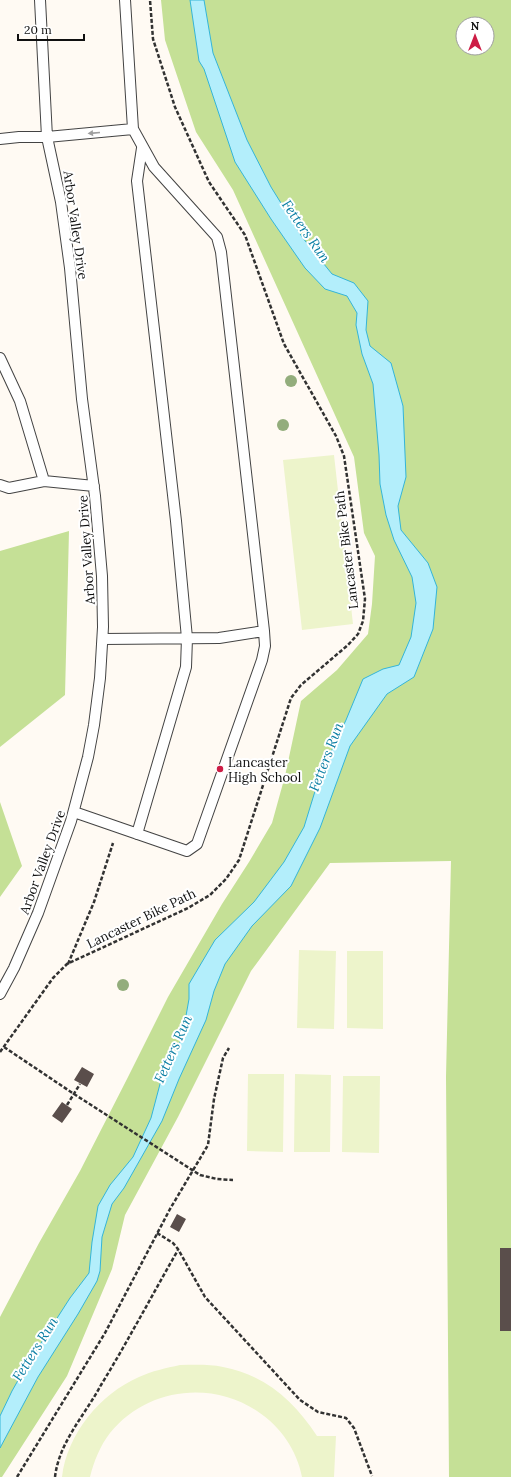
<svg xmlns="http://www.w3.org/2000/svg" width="511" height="1477" font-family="Lora,serif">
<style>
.forest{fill:#c5e096;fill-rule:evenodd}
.pitch{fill:#edf4cb}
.water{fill:#b3eefb;stroke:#34b5d8}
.building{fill:#5a4e4b}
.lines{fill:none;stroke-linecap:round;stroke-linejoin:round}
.lane-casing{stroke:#434343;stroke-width:12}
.path{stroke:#323232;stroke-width:2.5;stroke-dasharray:4 2;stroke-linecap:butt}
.lane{stroke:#fff;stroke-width:10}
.tree{fill:#93ad7c}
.oneway{fill:#9f9f9f}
.poi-dot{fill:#cd1c45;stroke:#fff;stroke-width:1.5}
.labels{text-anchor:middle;stroke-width:4;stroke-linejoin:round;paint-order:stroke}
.street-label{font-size:13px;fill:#101010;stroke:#fff}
.poi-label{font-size:13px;fill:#101010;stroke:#fff;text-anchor:start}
.water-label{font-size:14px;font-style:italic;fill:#0e80a5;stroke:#fff}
</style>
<rect width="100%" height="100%" fill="#fffaf3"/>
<path class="forest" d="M161 0H511V1477H449L446 1077 451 861 330 863 251 971 178 1117 125 1215 112 1269 67 1376 2 1477H0V1317L39 1243 80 1171 127 1079 168 997 222 904 249 862 272 823 285 776 301 701 337 670 368 634 372 604 375 556 364 533 354 457 233 190 196 132 165 40ZM463 24H487V48H463Z
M69 531 65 695 0 747V551Z
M0 802 22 866 0 897Z"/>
<path class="pitch" d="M334 455 353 624 302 630 283 460Z
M299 950 336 951 334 1029 297 1028Z
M347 951H383V1029L347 1028Z
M248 1074H284L283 1152 247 1151Z
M295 1074 331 1075 330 1152H294Z
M343 1076H380L379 1153 342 1152Z
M180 1365C194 1365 209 1364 223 1367 265 1375 294 1401 317 1436H336L334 1477H302C297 1450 280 1426 257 1411 211 1380 146 1388 110 1433 100 1446 94 1461 90 1477H62C67 1434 100 1394 139 1377 152 1371 166 1368 180 1365Z"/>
<path class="water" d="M190 0H204L213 53 247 140 271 187 302 237 332 274 354 283 368 301 366 330 370 346 391 363 403 406 406 477 398 506 401 530 428 563 437 587 433 629 414 677 387 694 350 746 320 828 291 886 252 926 225 964 214 991 206 1020 179 1079 162 1121 124 1188 112 1204 102 1237 100 1271 97 1281 78 1314 38 1377 0 1448V1416L12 1391 25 1368 70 1298 89 1273 92 1242 98 1206 110 1185 133 1157 151 1118 160 1084 182 1038 189 999V984L215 940 254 902 284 862 304 827 320 775 346 720 363 679 383 669 399 665 411 637 416 603 412 577 394 540 386 515 380 484 379 455 373 384 362 354 356 325 357 313 347 296 325 289 305 268 271 219 235 162 204 69 199 61Z"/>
<path class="building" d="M82 1067 94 1074 87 1087 74 1080Z
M62 1102 72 1109 62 1123 52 1116Z
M177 1214 186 1219 179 1232 170 1227Z
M500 1248H511V1331H500Z"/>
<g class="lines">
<defs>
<path id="lane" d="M0 139 19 137H47L133 129
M0 358 20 401 44 481
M0 485 9 488 44 481 94 486
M103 639 219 638 264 631
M74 812 187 851 197 844 262 660 265 646 264 631 221 252 217 237 154 167 133 129 125 0
M137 834 186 667 187 638 176 521 137 181 142 148
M0 994 14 968 38 913 71 821 88 757 94 725 100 678 103 627 102 576 95 496 82 399 70 268 61 202 47 137 40 0"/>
</defs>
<use href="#lane" class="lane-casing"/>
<path class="path" d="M68 964 94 902 113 843
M4 1047 74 1094 200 1175 217 1179 233 1180
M0 1052 53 978 67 964 188 908 210 895 226 879 239 860 291 698 301 685 348 645 358 634 363 621 365 599 344 456 336 436 284 344 245 235 209 182 175 107 153 39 150 0
M67 1105 80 1084
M157 1233 173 1243 178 1249 205 1297 300 1400 318 1412 346 1418 354 1428 372 1476
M17 1477 105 1333 170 1209 208 1145 214 1099 223 1058 229 1048
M55 1477C59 1442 85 1415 101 1385 128 1341 152 1295 178 1250"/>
<use href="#lane" class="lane"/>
</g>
<g class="tree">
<circle cx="291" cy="381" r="6"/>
<circle cx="283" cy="425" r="6"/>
<circle cx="123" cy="985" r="6"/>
</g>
<defs><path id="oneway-solid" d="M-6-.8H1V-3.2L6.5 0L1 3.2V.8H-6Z"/></defs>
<use class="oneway" href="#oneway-solid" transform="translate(94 133) rotate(175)"/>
<circle class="poi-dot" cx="220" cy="769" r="4"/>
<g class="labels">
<g class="street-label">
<text transform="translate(76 225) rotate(82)" y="5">Arbor Valley Drive</text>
<text transform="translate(86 550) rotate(-94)" y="5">Arbor Valley Drive</text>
<text transform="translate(346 550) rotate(-97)" y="5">Lancaster Bike Path</text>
<text transform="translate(42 862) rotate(-70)" y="5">Arbor Valley Drive</text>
<text transform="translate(141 918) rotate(-26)" y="5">Lancaster Bike Path</text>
</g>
<g class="poi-label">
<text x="228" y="767">Lancaster<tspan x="228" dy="15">High School</tspan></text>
</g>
<g class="water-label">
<text transform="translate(306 231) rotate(55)" y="5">Fetters Run</text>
<text transform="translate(326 757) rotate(-69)" y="5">Fetters Run</text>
<text transform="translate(173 1049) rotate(-66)" y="5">Fetters Run</text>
<text transform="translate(35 1349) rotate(-58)" y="5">Fetters Run</text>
</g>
</g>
<g transform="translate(475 36)"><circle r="19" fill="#ffffff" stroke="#9f9f9f"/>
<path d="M0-3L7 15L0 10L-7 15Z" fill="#cd1c45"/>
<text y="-6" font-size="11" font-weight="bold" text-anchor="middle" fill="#101010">N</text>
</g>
<path d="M18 34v6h66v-6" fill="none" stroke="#101010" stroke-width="2"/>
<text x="24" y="34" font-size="12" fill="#101010" stroke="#ffffff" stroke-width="3" paint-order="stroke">20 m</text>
</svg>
